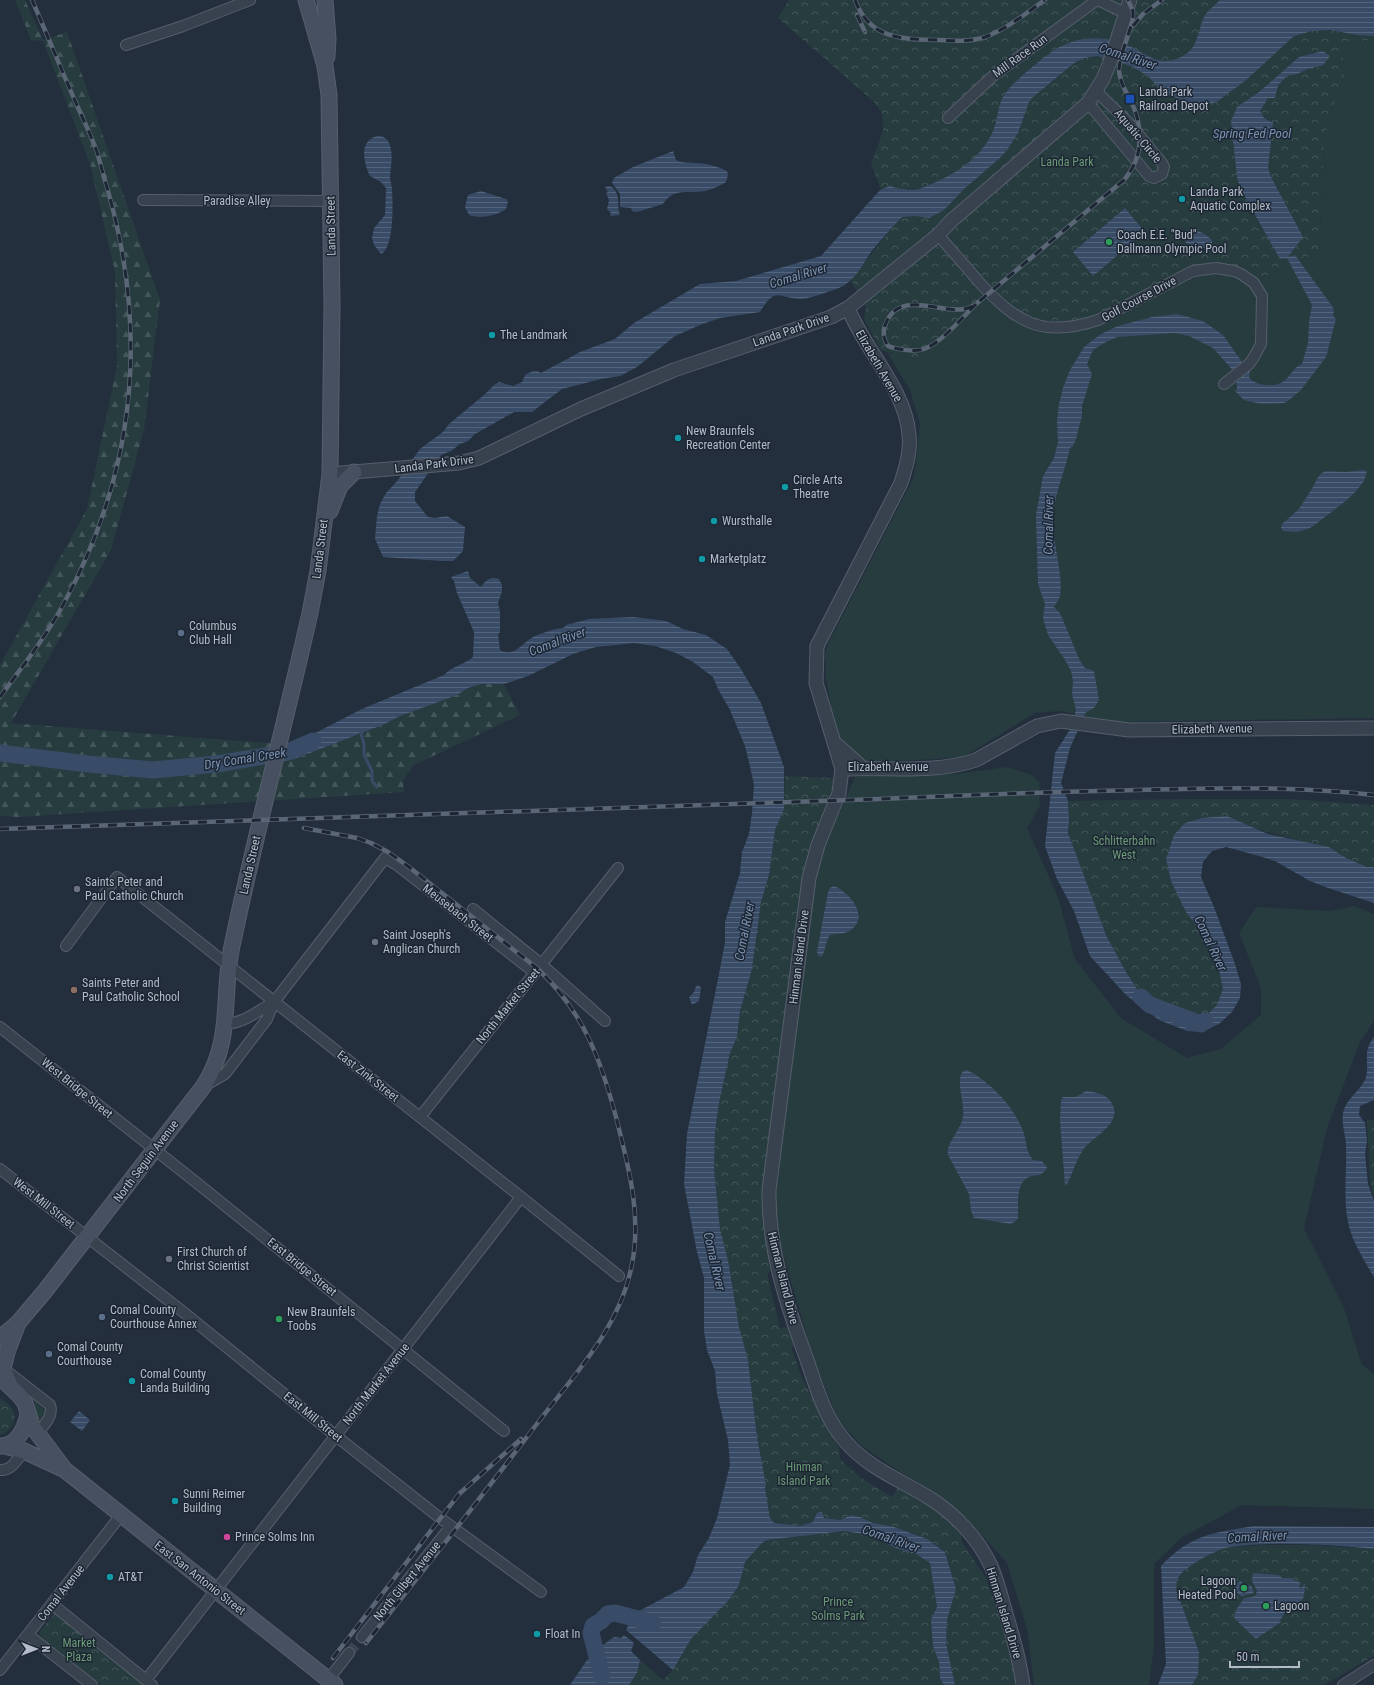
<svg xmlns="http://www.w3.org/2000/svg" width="1374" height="1685" font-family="'Roboto Condensed',sans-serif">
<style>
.green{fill:#263c3f}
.forest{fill:url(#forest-firs)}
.park{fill:url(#park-crowns)}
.water{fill:url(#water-rules)}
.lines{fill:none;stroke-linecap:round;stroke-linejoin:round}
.stream{stroke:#394c67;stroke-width:3}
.river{stroke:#394c67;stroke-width:17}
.minor-tunnel{stroke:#3a4453;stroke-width:10;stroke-dasharray:10 5;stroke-linecap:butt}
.minor-casing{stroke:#565f6c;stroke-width:12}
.tertiary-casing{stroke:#565f6c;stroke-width:15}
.secondary-casing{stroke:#565f6c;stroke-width:17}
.minor{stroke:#38414e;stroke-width:10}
.tertiary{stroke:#38414e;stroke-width:13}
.secondary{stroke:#465061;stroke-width:15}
.rail-casing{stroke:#5a6575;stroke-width:4.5}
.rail{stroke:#1d2633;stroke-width:3;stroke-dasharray:9;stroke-linecap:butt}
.transit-dot{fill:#1a4fb4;stroke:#1d2633;stroke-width:1.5}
.culture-dot{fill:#0f9aa8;stroke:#1d2633;stroke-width:1.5}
.leisure-dot{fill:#2e9e5b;stroke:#1d2633;stroke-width:1.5}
.service-dot{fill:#5c6f8a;stroke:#1d2633;stroke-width:1.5}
.worship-dot{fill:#6b7280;stroke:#1d2633;stroke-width:1.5}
.education-dot{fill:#8d6e63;stroke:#1d2633;stroke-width:1.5}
.hotel-dot{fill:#d1479c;stroke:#1d2633;stroke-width:1.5}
.labels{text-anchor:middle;stroke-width:3;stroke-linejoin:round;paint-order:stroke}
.street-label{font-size:12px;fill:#b4bcc9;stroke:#1d2633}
.poi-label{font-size:12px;fill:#b4bcc9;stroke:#1d2633;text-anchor:start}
.park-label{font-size:12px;fill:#6b9a76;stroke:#1d2633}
.water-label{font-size:13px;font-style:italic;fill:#7c92b1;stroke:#1d2633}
</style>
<defs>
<pattern id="forest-firs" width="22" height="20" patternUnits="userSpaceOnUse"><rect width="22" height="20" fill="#263c3f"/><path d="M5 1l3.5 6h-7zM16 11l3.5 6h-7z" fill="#435659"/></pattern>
<pattern id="park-crowns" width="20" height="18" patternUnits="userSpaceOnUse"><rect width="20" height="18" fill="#263c3f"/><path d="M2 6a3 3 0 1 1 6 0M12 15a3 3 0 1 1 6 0" fill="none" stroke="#435659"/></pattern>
<pattern id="water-rules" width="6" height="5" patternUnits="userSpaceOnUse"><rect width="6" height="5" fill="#394c67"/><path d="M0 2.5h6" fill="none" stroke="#53647b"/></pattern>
</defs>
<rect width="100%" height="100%" fill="#242f3e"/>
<path class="green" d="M1374 40V718L1121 722 1092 718 1062 711 1035 713 963 757 874 763 856 758 842 744 833 717 826 677 825 654 829 642 914 477 920 424 910 390 887 352 916 359 988 302 1015 323 1082 333 1199 275H1223L1246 285 1319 252 1324 140 1333 106 1345 73 1341 42Z
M1007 767 1032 775 1039 782 1040 806 1027 828 1058 897 1075 959 1121 1018 1187 1058 1221 1049 1261 1015V988L1239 933 1256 907 1330 911 1355 906 1374 914V1021L1360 1042 1327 1128 1304 1229 1343 1305 1362 1365 1374 1374V1509L1242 1505 1181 1538 1154 1564V1647L1149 1685H1034L1027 1629 1007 1563 968 1520 934 1492 894 1468 862 1446 839 1421 813 1358 779 1239 774 1203 813 880 823 850 855 777 956 774Z
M34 1400 44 1410 45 1414 40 1420 37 1419Z"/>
<path class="forest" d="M15 0H25L43 40 67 32 160 300 144 430 111 550 11 723 292 745V760L385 724 398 717 457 695 468 688 481 684H504L520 715 414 765 403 780 404 792 18 817 0 816V665L87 509 117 366 115 272 90 164 43 41 31 40Z"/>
<path class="park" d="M789 0H1374V40L1341 42 1345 73 1333 106 1324 140 1319 252 1246 285 1223 275H1199L1082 333 1053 335 1015 323 988 302 916 359 881 350 864 319 866 308 851 280 895 224 871 164 883 131 882 113 874 102 778 18Z
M785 776 835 778 833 791 809 852 801 889 764 1189 772 1271 767 1273 780 1328 787 1327 789 1328 793 1342 792 1349 802 1378 825 1424 839 1447 840 1459 861 1478 892 1497 898 1487 940 1513 960 1531 962 1542 986 1578 1012 1653 1019 1685H955L946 1643 947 1620 956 1589 945 1551 927 1539 894 1527 873 1523 860 1517 851 1515 840 1520 824 1518 822 1512 817 1513 813 1522 801 1526 774 1524 770 1518 765 1488 766 1485 757 1437 748 1360 739 1327 728 1260 720 1229 714 1169 715 1131 719 1103 730 1053 737 1037 740 1011 752 969 761 902 769 875 775 830 784 808Z
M1184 799H1289L1374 805V867L1364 866 1298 840 1250 827 1223 822 1181 832 1230 992 1212 1017 1197 1020 1178 1016 1157 1006 1141 994 1119 963 1097 913 1069 836 1068 801Z
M1374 1120V1198L1370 1183 1367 1121Z
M0 1398C3 1401 8 1403 10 1406 20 1417 12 1431 0 1435Z
M844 1531 869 1535 898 1549 916 1554 930 1563 937 1607 931 1620 933 1646 939 1662 940 1678 944 1685H629L637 1673 640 1660 663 1680 673 1670 691 1639 729 1600 739 1585 745 1562 762 1543 767 1540Z
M1268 1545H1309L1374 1549V1656L1324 1685H1192L1198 1675 1176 1590 1177 1579 1186 1569 1212 1552 1229 1547Z
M54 1614H57L145 1685H101L39 1636 40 1631Z"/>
<path class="water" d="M1220 0H1374V36L1357 35 1331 30 1312 31 1294 36 1246 80 1218 101 1206 105 1183 101 1161 91 1149 77 1133 67 1114 60 1097 56 1084 58 1074 63 1032 98 1029 102 1018 133 1007 150 1001 157 964 189 944 210 929 218 915 216 902 217C891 228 881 240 871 252 861 267 856 280 839 288 831 291 812 298 803 299 779 300 777 284 760 312L720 318 700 325 675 336 637 367 620 376 601 379 562 389 532 412H514L475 434 468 441 460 444 451 451 441 455 415 492V501L428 517 435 518 447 516 465 527 463 551 453 561H442L383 557 375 539 377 516 380 504 386 493 398 480 420 449 443 432 449 424 484 395 494 385 499 382 513 386 522 382 525 375C531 372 535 369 541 373L580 352 615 339 634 323 700 284 736 281 821 256 880 190 892 185V187C899 188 906 190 913 190 917 190 921 188 924 187 952 176 981 160 993 131 998 120 997 108 1003 97 1012 82 1036 64 1050 53 1073 36 1101 34 1127 45 1147 54 1162 70 1186 54 1198 46 1198 30 1204 17 1207 11 1215 5 1220 0Z
M1323 51 1330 56 1323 65 1308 69 1297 74 1287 76 1278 85 1275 98H1268L1260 111 1264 118 1273 123 1268 168 1271 177 1303 237 1288 257 1295 255 1332 306 1334 310 1333 316 1336 319 1326 357 1301 390 1288 401 1284 403 1262 404 1247 401 1244 400 1235 391 1237 389 1236 374 1213 348 1189 336 1175 333 1117 337 1106 342 1093 350 1087 364 1092 374 1082 406V416L1076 439 1073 446 1070 448C1065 472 1054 494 1053 519 1052 542 1064 576 1060 596 1059 600 1056 603 1054 607L1060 613 1080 661 1085 668 1094 671 1099 700 1094 708 1086 712 1070 748 1061 783 1068 801 1069 821 1068 833 1106 935 1126 972 1139 992 1169 1016 1197 1020 1206 1016 1217 1005 1223 989 1218 965 1211 945 1186 912 1171 881 1166 859 1174 835 1185 823 1202 818 1227 816 1268 834 1329 847 1346 858 1367 867H1374V903L1328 888 1310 881 1275 861 1259 856 1226 847 1212 851 1203 862 1201 877 1214 907 1235 964 1241 984 1240 998 1232 1012 1219 1024 1201 1032 1187 1031 1159 1020 1127 996 1090 956 1074 911 1057 879 1045 846 1055 753 1071 728 1076 710 1072 694 1073 681 1071 671 1065 660 1048 635 1043 618 1045 604 1038 584 1036 515 1043 476 1054 458 1058 442 1057 421 1059 404 1063 388 1070 370 1084 347 1101 334 1118 326 1152 317 1177 314 1203 321 1223 335 1242 362 1250 371 1249 377C1254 386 1276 388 1284 381 1291 376 1293 367 1302 364L1308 343 1309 322 1312 305 1287 258 1280 259 1240 188 1237 177 1231 121 1237 107 1259 92 1299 57Z
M377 136C382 136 385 137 388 141 394 151 391 166 390 177 390 181 392 186 392 190 393 203 394 249 381 254L374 245 372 238 374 228 385 215 386 188 381 182 370 176C364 164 358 141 377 136Z
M673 151 676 160C683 164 688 162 695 163 706 163 717 166 727 171L728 175 726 182C720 186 713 189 705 191 689 194 674 187 663 204L637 212 632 211 631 208 620 207V194L612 183 614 178 633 167Z
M610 186C622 193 616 204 620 215L610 216 611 213 607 209 609 200 606 193 608 192 605 187Z
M481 191 506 199 508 202 506 209C496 216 480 219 469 215L465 207 468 195Z
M1125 208 1145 232 1093 276 1073 252Z
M1191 229C1198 230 1207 235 1212 240V245C1205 251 1193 247 1186 243L1184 235 1188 230Z
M1362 470 1367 471 1364 481 1357 490 1348 499 1316 524 1310 528 1297 532 1283 531 1281 528 1282 524 1299 509 1313 487 1318 477 1322 473 1326 471 1346 472Z
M468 571 470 578 481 587C486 580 490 576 499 579L502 585V591L498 603 500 612V632L498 634 500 650C515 658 523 642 533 637 542 633 553 629 563 628L566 625 589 619 633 617 666 621 683 629 706 635 727 649 741 669 761 703 784 767V809L775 830 769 875 761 902 752 969 740 1011 737 1037 730 1053 719 1103 715 1131 714 1169 720 1229 728 1260 739 1327 748 1360 757 1437 766 1485 765 1488 770 1518 774 1523 800 1526 813 1522 817 1513 822 1512 824 1518 840 1520 851 1515 860 1517 873 1523 894 1527 927 1539 945 1552 956 1589 947 1620 946 1643 955 1685H944L940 1678 939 1662 933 1646 931 1620 937 1607 930 1563 916 1554 898 1549 869 1535 844 1531 767 1540 762 1543 745 1562 739 1585 729 1600 691 1639 673 1670 626 1630 631 1620 630 1614 641 1610 684 1587 693 1572 698 1555 709 1538 717 1518 730 1465 728 1440 717 1394 715 1371 707 1350 704 1331V1278L697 1252 684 1184 687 1134 718 979 725 942V922L740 873 742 852 749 834 752 813 754 785 749 762 745 746 730 710 718 689 713 677 693 662 676 653 655 646 634 643 596 647 573 654 528 676 504 684H481L468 688 457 695 398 717 385 724 292 760V745L362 709 444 675C452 666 464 665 473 657L474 632 457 593 454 581 451 577Z
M834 886C849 892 870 916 851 930 845 935 837 933 830 935 825 942 826 950 822 956L819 957 817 952 828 892 830 888Z
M699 985 701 988 699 1001 692 1005 689 997 694 992 696 986Z
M1374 1037V1100L1360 1106 1359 1115 1365 1123 1367 1141 1365 1154 1368 1184 1374 1201V1277C1364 1260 1352 1242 1348 1222 1343 1198 1347 1171 1346 1146 1346 1136 1341 1123 1343 1113 1346 1099 1359 1092 1365 1080 1371 1065 1361 1053 1374 1037Z
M967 1070C991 1082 1013 1106 1023 1131 1027 1141 1025 1151 1033 1160L1042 1161 1047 1167 1046 1170 1040 1175C1013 1175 1019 1201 1018 1219L1011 1224 974 1218 971 1211 969 1194 948 1155C945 1143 962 1130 963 1116 965 1103 955 1080 963 1071Z
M1086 1091C1095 1092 1106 1094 1111 1102 1125 1123 1093 1136 1083 1150 1076 1160 1073 1173 1067 1184L1065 1186 1060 1120 1061 1100 1063 1097H1076Z
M79 1411 90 1420 82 1431 70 1422Z
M1254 1526 1374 1527V1549C1327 1544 1277 1541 1230 1547 1217 1549 1185 1566 1178 1578 1176 1581 1177 1586 1176 1590L1199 1652 1198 1675 1192 1685H1158L1166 1664 1161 1566C1191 1534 1213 1533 1254 1526Z
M1253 1573 1279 1575 1282 1578H1290L1301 1583 1299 1587 1301 1588 1305 1583C1304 1607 1302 1597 1287 1609 1284 1613 1283 1617 1280 1620L1281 1622 1256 1639 1234 1618 1236 1610 1244 1598 1255 1597 1257 1591 1252 1581Z
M1241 1581 1244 1586 1251 1585 1254 1592 1252 1594 1245 1595 1242 1597 1237 1593 1235 1585Z
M624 1635 634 1643 631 1651 640 1660 637 1673 629 1685H570L587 1660 595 1653 596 1650 614 1637 621 1638Z"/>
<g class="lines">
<path class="stream" d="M360 730 364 744V755L372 771V781L377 787"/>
<path class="river" d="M0 753 88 764 153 770 217 764 288 752 313 741
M1141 997 1150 1005 1201 1024 1205 1021
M602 1676 591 1633 593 1626 601 1621 608 1614 615 1613 653 1623"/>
<path class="minor-tunnel" d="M349 1653 362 1637"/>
<defs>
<path id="minor" d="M1098 0 1125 13
M126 45 183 26 250 0
M1088 103 1149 176 1154 178 1162 174 1164 167 1162 163 1132 126 1096 91
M948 118 994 75 1097 0
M143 200 330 201
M938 235C951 250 965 265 978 281 1016 322 1041 339 1098 320L1193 271 1216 268 1234 271 1241 274 1254 283 1262 296 1261 344 1254 357 1249 364 1224 384
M473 909 541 964 605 1021
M66 946 117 877 521 1197 619 1276
M225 1024C245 1023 257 1011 274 1002
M0 1027 197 1183 504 1431
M206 1085 225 1074 267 1019 274 1002 385 858 397 865 535 973
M420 1117 618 868
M0 1169 182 1311 336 1436 440 1518 541 1592
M4 1369 50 1405C54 1417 43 1426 37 1433
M0 1470C12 1471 17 1459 24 1451
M52 1604 152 1685
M28 1635 92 1685
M362 1637 451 1526
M0 1670 121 1515
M146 1680 521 1197
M328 1680 349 1653
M1343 1685 1374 1665"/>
<path id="tertiary" d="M848 308C864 349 906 390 909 435 911 451 906 467 901 483L817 646 816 683 842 769C886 767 934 774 976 760L1037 726 1061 721 1129 730 1374 728
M330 474 459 463 479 458 581 409 674 370 831 317 848 308 938 235 951 221 1088 103 1103 79 1110 62 1130 0
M835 743 863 768
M842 769 839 793 818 845 809 878 769 1190C768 1249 787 1306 807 1360 817 1389 825 1419 846 1442 867 1467 900 1480 928 1497 954 1513 978 1538 991 1566 998 1582 1002 1600 1007 1617 1014 1640 1020 1662 1023 1685"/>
<path id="secondary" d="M325 0 328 39 327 57
M330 511 340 486 354 472
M0 1338 18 1323 45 1291 203 1087C234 1040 221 997 232 946 255 835 285 724 310 613L318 571 330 474 332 305 329 95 325 66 306 0
M0 1377 19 1395 25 1403 32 1426 65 1470 335 1685
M10 1385 3 1369 7 1352 18 1323
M1 1446C17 1446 25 1428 28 1415
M5 1446 24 1451 63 1469"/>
</defs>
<use href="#minor" class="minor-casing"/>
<use href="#tertiary" class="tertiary-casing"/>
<use href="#secondary" class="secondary-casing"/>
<use href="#minor" class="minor"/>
<use href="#tertiary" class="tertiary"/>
<use href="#secondary" class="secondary"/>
<defs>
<path id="rail" d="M855 0C870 40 902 39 939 40 954 41 970 42 985 37 1007 29 1026 13 1045 0
M857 15 865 32
M1133 26 1143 14 1162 0
M976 304C963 317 941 343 924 349 915 352 898 350 888 346 883 338 882 331 886 323 900 289 940 314 964 309 968 309 972 306 976 304L1124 180C1144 157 1144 127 1130 99 1125 90 1120 82 1119 71 1119 57 1130 33 1133 18V11L1128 0
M0 697C22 667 45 638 63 605 135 473 149 335 108 191 104 178 101 165 97 152 91 135 83 119 76 103 61 69 47 34 32 0
M304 828 357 838 371 843 388 852 409 867 538 969C583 1012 600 1057 616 1117 628 1165 642 1214 632 1264 621 1327 573 1376 536 1425 480 1499 423 1571 366 1643
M0 829 879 799C965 795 1052 792 1139 790 1217 788 1295 786 1374 795
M333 1658 459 1494 521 1439"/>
</defs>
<use href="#rail" class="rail-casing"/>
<use href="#rail" class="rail"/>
</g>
<rect class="transit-dot" x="1125" y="94" width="10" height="10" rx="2"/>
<g class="culture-dot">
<circle cx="1182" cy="199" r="4"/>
<circle cx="492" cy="335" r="4"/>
<circle cx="678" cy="438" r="4"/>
<circle cx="785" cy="487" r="4"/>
<circle cx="714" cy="521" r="4"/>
<circle cx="702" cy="559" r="4"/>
<circle cx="132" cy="1381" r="4"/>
<circle cx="175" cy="1501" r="4"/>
<circle cx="110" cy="1577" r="4"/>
<circle cx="537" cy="1634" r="4"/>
</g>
<g class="leisure-dot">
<circle cx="1109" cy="242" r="4"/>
<circle cx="279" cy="1319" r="4"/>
<circle cx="1244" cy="1588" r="4"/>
<circle cx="1266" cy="1606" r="4"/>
</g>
<g class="service-dot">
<circle cx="181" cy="633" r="4"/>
<circle cx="102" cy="1317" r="4"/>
<circle cx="49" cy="1354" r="4"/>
</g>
<g class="worship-dot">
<circle cx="77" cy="889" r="4"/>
<circle cx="375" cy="942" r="4"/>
<circle cx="169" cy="1259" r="4"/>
</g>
<circle class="education-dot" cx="74" cy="990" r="4"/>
<circle class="hotel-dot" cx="227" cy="1537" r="4"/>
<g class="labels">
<g class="street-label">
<text transform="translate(1020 56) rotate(-36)" y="4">Mill Race Run</text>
<text transform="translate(1138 136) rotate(50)" y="4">Aquatic Circle</text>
<text x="237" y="205">Paradise Alley</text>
<text transform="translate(331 226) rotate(-91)" y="4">Landa Street</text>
<text transform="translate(1139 299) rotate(-28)" y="4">Golf Course Drive</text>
<text transform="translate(791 330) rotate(-19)" y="4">Landa Park Drive</text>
<text transform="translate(879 366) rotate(60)" y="4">Elizabeth Avenue</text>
<text transform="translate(434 464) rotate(-7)" y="4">Landa Park Drive</text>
<text transform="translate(320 549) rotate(-83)" y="4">Landa Street</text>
<text transform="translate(1212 729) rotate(-1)" y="4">Elizabeth Avenue</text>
<text x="888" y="771">Elizabeth Avenue</text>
<text transform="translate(250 865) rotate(-77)" y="4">Landa Street</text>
<text transform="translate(458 913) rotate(38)" y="4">Meusebach Street</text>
<text transform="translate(799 957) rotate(-83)" y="4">Hinman Island Drive</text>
<text transform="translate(508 1006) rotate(-51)" y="4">North Market Street</text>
<text transform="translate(368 1076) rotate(38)" y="4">East Zink Street</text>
<text transform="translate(77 1088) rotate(39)" y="4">West Bridge Street</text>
<text transform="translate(146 1161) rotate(-53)" y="4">North Seguin Avenue</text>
<text transform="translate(44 1203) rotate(38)" y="4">West Mill Street</text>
<text transform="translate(302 1267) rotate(39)" y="4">East Bridge Street</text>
<text transform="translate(783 1278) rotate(76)" y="4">Hinman Island Drive</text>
<text transform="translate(376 1384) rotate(-52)" y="4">North Market Avenue</text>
<text transform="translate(313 1417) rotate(39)" y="4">East Mill Street</text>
<text transform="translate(200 1578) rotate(38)" y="4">East San Antonio Street</text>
<text transform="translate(407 1581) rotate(-51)" y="4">North Gilbert Avenue</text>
<text transform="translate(61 1593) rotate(-52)" y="4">Comal Avenue</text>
<text transform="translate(1004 1613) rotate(73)" y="4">Hinman Island Drive</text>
</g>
<g class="poi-label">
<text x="1139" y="96">Landa Park<tspan x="1139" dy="14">Railroad Depot</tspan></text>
<text x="1190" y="196">Landa Park<tspan x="1190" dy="14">Aquatic Complex</tspan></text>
<text x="1117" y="239">Coach E.E. "Bud"<tspan x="1117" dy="14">Dallmann Olympic Pool</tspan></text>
<text x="500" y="339">The Landmark</text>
<text x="686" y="435">New Braunfels<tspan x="686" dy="14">Recreation Center</tspan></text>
<text x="793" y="484">Circle Arts<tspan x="793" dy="14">Theatre</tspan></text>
<text x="722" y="525">Wursthalle</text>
<text x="710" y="563">Marketplatz</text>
<text x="189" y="630">Columbus<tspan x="189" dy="14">Club Hall</tspan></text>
<text x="85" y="886">Saints Peter and<tspan x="85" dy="14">Paul Catholic Church</tspan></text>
<text x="383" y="939">Saint Joseph's<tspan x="383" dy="14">Anglican Church</tspan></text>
<text x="82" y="987">Saints Peter and<tspan x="82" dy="14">Paul Catholic School</tspan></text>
<text x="177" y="1256">First Church of<tspan x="177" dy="14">Christ Scientist</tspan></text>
<text x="110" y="1314">Comal County<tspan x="110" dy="14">Courthouse Annex</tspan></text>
<text x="287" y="1316">New Braunfels<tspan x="287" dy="14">Toobs</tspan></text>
<text x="57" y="1351">Comal County<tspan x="57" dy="14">Courthouse</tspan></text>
<text x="140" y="1378">Comal County<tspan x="140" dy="14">Landa Building</tspan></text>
<text x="183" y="1498">Sunni Reimer<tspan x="183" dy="14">Building</tspan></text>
<text x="235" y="1541">Prince Solms Inn</text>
<text x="118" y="1581">AT&amp;T</text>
<text x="1236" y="1585" text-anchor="end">Lagoon<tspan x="1236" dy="14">Heated Pool</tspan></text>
<text x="1274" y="1610">Lagoon</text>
<text x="545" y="1638">Float In</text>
</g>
<g class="park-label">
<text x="1067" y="166">Landa Park</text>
<text x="1124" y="845">Schlitterbahn<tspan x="1124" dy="14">West</tspan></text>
<text x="804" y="1471">Hinman<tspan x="804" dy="14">Island Park</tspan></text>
<text x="838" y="1606">Prince<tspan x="838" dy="14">Solms Park</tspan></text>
<text x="79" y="1647">Market<tspan x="79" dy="14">Plaza</tspan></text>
</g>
<g class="water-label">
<text transform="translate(1128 56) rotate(18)" y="5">Comal River</text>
<text x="1252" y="138">Spring Fed Pool</text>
<text transform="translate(798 275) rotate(-17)" y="5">Comal River</text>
<text transform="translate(1048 525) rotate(-89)" y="5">Comal River</text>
<text transform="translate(557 641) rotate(-21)" y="5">Comal River</text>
<text transform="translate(245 758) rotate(-9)" y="5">Dry Comal Creek</text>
<text transform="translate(744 931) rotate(-79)" y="5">Comal River</text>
<text transform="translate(1211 943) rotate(65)" y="5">Comal River</text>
<text transform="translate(715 1261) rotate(77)" y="5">Comal River</text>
<text transform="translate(1257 1536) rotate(-3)" y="5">Comal River</text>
<text transform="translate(891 1538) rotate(19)" y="5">Comal River</text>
</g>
</g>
<g transform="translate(36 1649) rotate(90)" stroke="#1d2633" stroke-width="3" paint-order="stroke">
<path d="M0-3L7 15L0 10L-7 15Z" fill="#b4bcc9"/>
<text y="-6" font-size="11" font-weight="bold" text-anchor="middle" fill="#b4bcc9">N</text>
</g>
<path d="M1230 1661v6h69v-6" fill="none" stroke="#b4bcc9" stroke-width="2"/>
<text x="1236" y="1661" font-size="12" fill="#b4bcc9" stroke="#1d2633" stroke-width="3" paint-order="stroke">50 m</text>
</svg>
